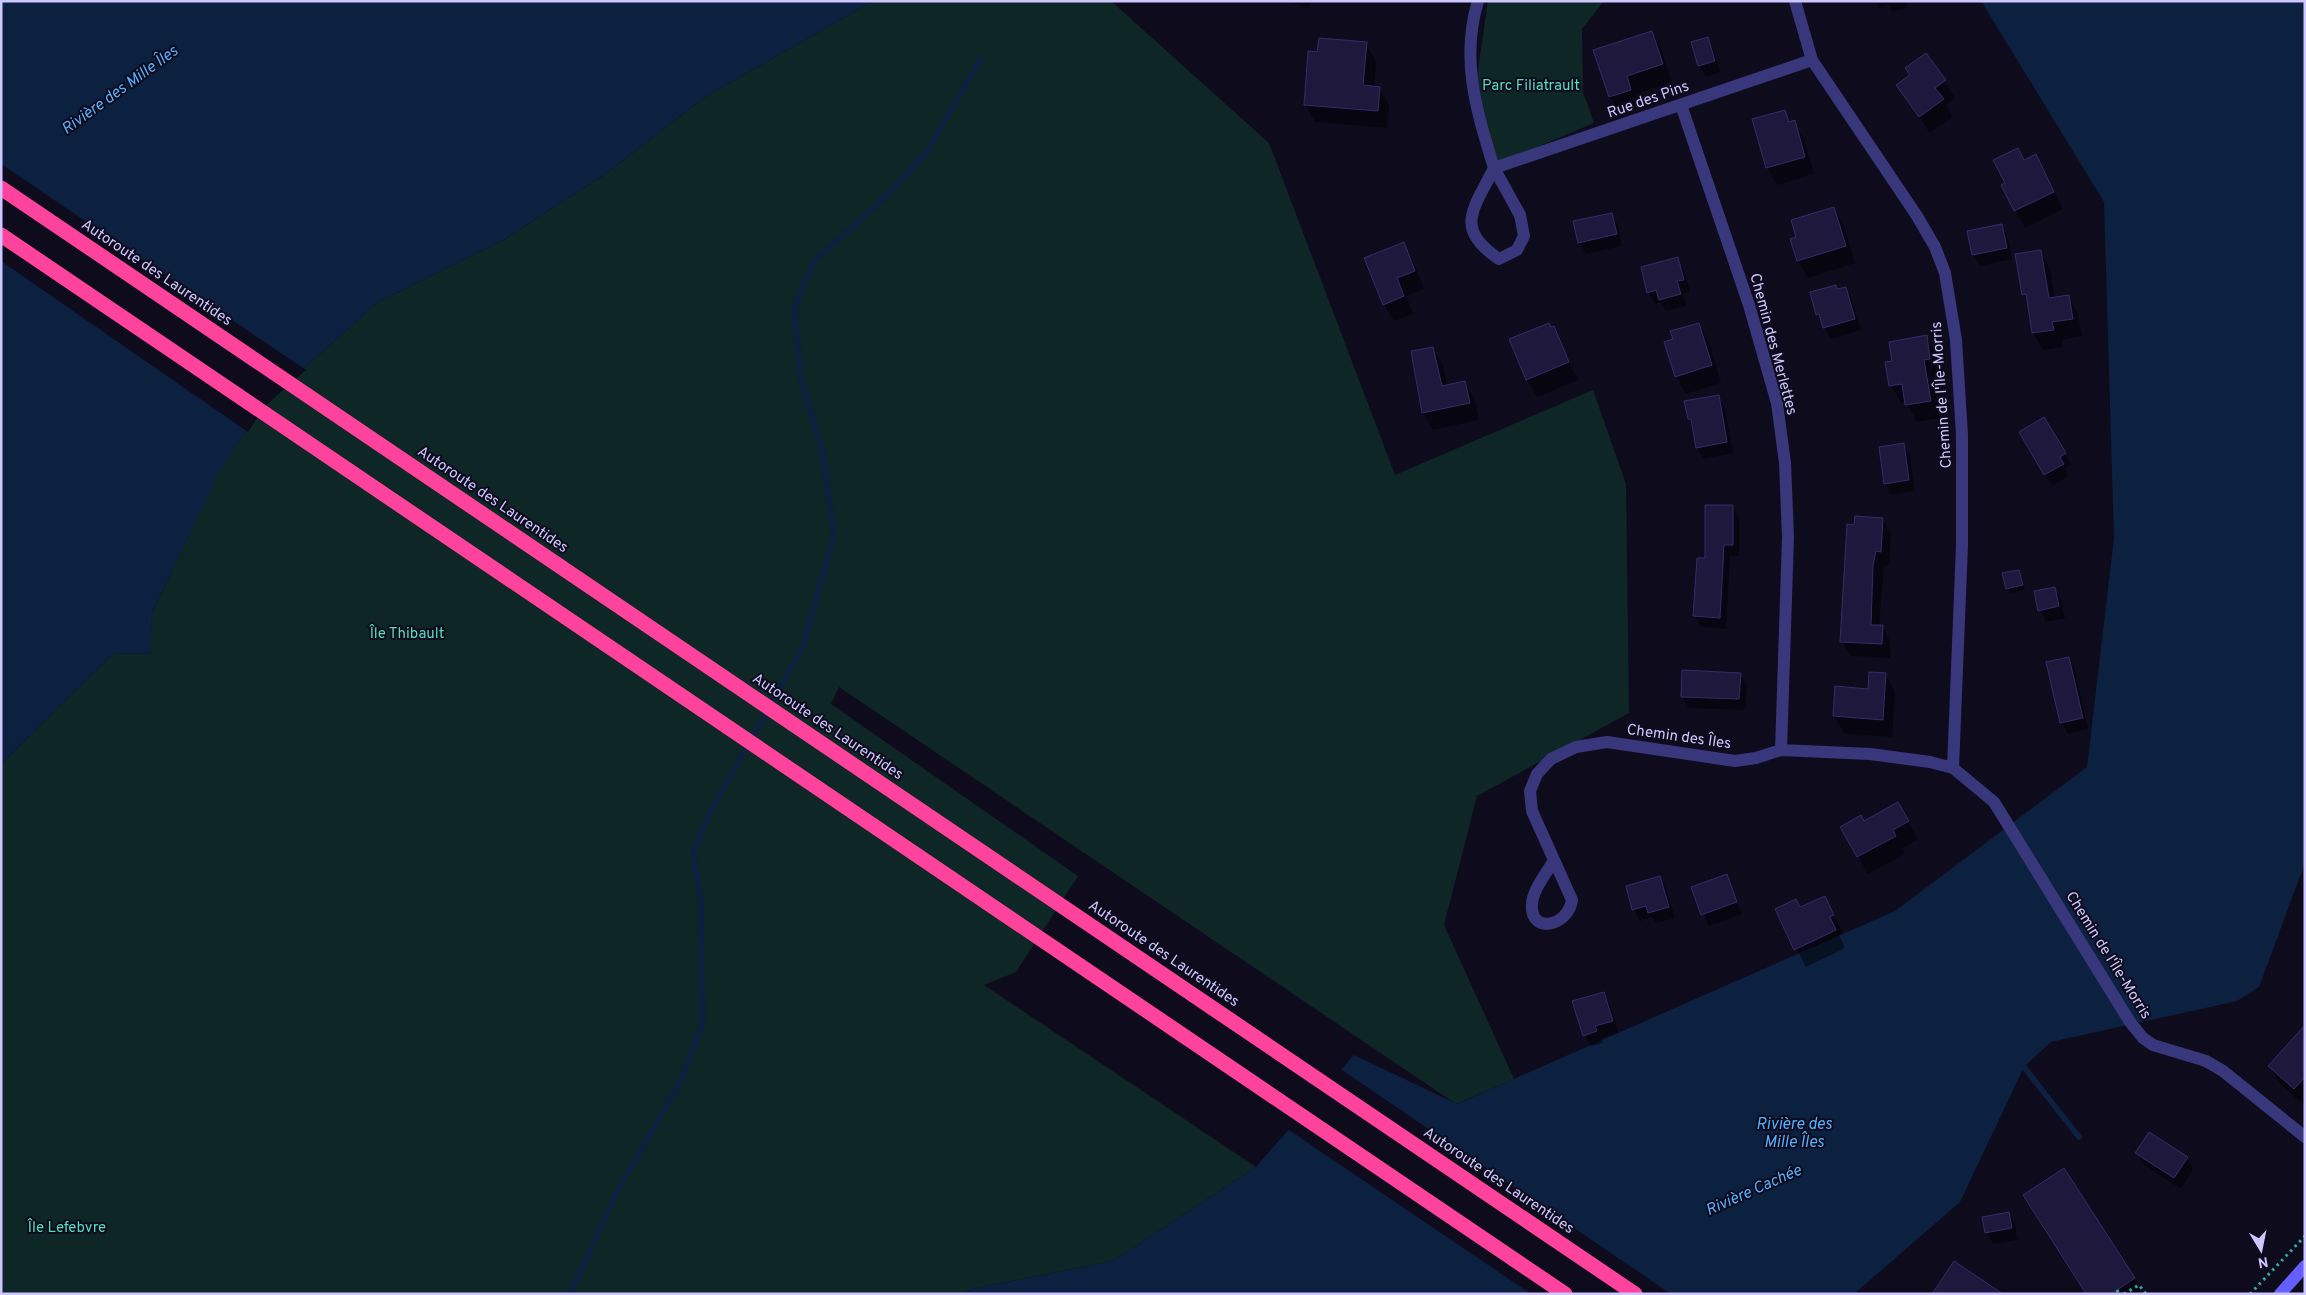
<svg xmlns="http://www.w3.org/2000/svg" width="2306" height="1295" font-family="Overpass,sans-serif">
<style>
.green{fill:#0f2626}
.water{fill:#0c2040}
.pier{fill:#0e0b1d}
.shadow{fill:#0007}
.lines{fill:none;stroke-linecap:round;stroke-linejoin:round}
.stream{stroke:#0c2040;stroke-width:5.5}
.building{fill:#1f183d;stroke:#372a69}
.path{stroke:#2dada6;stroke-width:3;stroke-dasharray:2.5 4;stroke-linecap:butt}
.minor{stroke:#39377c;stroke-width:12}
.secondary{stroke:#645ffe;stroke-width:12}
.motorway{stroke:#fe439c;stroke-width:15}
.labels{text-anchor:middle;stroke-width:4;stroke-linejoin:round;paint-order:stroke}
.park-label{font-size:15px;fill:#55ddbc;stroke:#0e0b1d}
.street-label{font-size:15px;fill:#cec7ff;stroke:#0e0b1d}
.water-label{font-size:16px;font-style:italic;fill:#56b0fe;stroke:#0e0b1d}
</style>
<rect width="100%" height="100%" fill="#0e0b1d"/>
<path class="green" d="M873 1H1111L1269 143 1395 475 1593 390 1626 484 1629 713 1477 796 1444 925 1514 1079 1456 1104 839 687 831 704 1078 876 1016 972 984 985 1256 1167 1113 1261 972 1289 958 1294H1V764L114 653 150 654 152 613 220 470 262 406 378 302 505 239 607 173 705 97Z
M1488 1H1604L1582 29 1583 92 1594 123 1497 164 1476 83Z"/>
<path class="water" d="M1 1H873L705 97 607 173 505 239 378 302 262 406 220 471 152 613 151 654 114 653 1 764Z
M1981 1H2305V863L2259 987 2237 1001 2051 1042 2024 1067 1960 1202 1854 1294H958L972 1289 1113 1261 1256 1167 1354 1055 1457 1104 1895 911 2087 767 2114 538 2104 202Z"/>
<path class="pier" d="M1 164 306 370 264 407 248 432 1 261Z
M1339 1068 1671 1294H1531L1286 1128Z"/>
<path class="shadow" d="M1289 1H1311L1308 9Z
M1875 1H1906L1908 7 1893 12 1888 4 1879 8Z
M1652 32 1662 50 1672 82 1636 94 1640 107 1620 114 1610 97Z
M1707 38 1714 50 1720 72 1706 77 1699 65Z
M1366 44 1376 61 1374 87 1379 88 1389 105 1387 128 1315 122 1305 104Z
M1926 54 1955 98 1946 105 1953 117 1930 133 1898 85 1911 76Z
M1784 111 1791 123 1794 122 1804 139 1814 174 1777 185 1767 167Z
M2018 149 2025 161 2036 156 2063 209 2025 228 2015 210 2007 184Z
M1834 208 1844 226 1855 263 1808 278 1798 261V238Z
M1611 214 1618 225 1622 246 1586 254 1579 242Z
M2001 225 2008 237 2012 259 1980 266 1973 255Z
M1403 244 1413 261 1424 289 1406 296 1413 314 1394 321 1384 304Z
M2040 251 2050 269 2055 299 2068 296 2078 314 2082 336 2062 340 2063 347 2043 350 2033 333 2029 304 2023 295Z
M1677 259 1684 270 1690 291 1683 293 1686 306 1666 311 1661 302 1655 304 1648 292Z
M1846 288 1852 299 1861 330 1831 339 1817 314 1838 290Z
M1698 324 1709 342 1721 383 1686 394 1676 377 1674 340Z
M1553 327 1578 380 1537 397 1527 379Z
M1926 337 1936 354 1940 376 1933 377 1940 418 1917 422 1906 402 1901 403 1891 385 1894 362Z
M1433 348 1443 365 1447 386 1465 383 1475 400 1479 420 1433 430 1423 412Z
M1718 397 1725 408 1733 453 1703 459 1697 447 1693 427 1689 419Z
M2044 419 2071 465 2065 469 2069 476 2052 486 2020 433Z
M1903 445 1910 456 1915 491 1892 495 1885 483Z
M1732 506 1739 518V556H1730L1726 629 1701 627 1695 616 1706 559Z
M1883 519 1891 534 1889 566 1884 565 1879 626H1882L1890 641V658L1850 656 1842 641Z
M2019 571 2025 590 2010 593 2007 588Z
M2054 588 2061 600 2065 618 2046 622 2040 610Z
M2069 658 2075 670 2088 729 2068 734 2061 722Z
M1740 674 1747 686 1745 710 1689 708 1682 697Z
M1885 674 1895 692 1892 737 1845 734 1834 716 1836 688 1869 690Z
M1908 821 1918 839 1902 848 1905 854 1868 874 1842 827 1864 822Z
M1726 875 1742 914 1709 926 1692 887Z
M1660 878 1666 889 1675 918 1656 923 1652 917 1640 921 1634 909Z
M1824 898 1843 933 1839 935 1845 948 1806 967 1776 909H1801Z
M1603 993 1610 1004 1618 1032 1601 1038 1603 1043 1591 1046 1584 1035Z
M2305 1027V1105H2304L2280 1084 2270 1066Z
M2137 1153 2187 1158 2193 1169 2181 1189 2143 1164Z
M2064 1170 2134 1279 2143 1294H2085L2044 1230 2024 1195Z
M2009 1214 2015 1225 2018 1240 1993 1244 1987 1233Z"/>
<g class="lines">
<path class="stream" d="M2018 1069 2024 1067 2079 1137
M570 1294 618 1190 679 1084 702 1026 701 902 693 852 712 809 802 649 834 535 822 450 801 380 794 308 814 261 878 204 926 153 981 58"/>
</g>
<path class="building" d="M1652 31 1663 64 1627 76 1631 90 1609 97 1593 50Z
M1708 37 1715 61 1698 66 1691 42Z
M1319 38 1367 42 1363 85 1380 87 1378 111 1304 105 1308 51 1317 52Z
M1926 53 1946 80 1935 88 1944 99 1919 117 1896 85 1910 75 1905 68Z
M1785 110 1789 122 1795 120 1805 157 1766 168 1752 119Z
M2018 148 2024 160 2036 154 2054 192 2014 211 2001 185 2005 183 1993 160Z
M1834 207 1846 246 1797 261 1790 239 1796 237 1791 220Z
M1612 213 1617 234 1578 243 1573 221Z
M2002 224 2007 248 1972 255 1967 231Z
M1404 242 1415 271 1397 278 1404 296 1383 305 1364 258Z
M2041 250 2049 298 2069 295 2073 319 2052 322 2054 330 2032 333 2026 294 2022 295 2015 254Z
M1678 257 1684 280 1677 281 1681 294 1659 300 1656 290 1647 293 1641 267Z
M1836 285 1837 289 1846 287 1855 319 1823 328 1819 314 1816 315 1810 292Z
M1549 323 1551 327 1554 326 1569 362 1526 380 1509 339Z
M1699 323 1712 365 1675 377 1664 342 1673 339 1670 331Z
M1927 335 1930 359 1924 360 1931 401 1905 405 1902 384 1889 386 1885 362 1892 361 1889 342Z
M1433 347 1442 386 1465 381 1470 403 1422 413 1411 351Z
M1719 395 1727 442 1696 448 1691 419H1688L1684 401Z
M2044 417 2066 453 2060 457 2064 464 2044 475 2019 432Z
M1904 443 1909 480 1884 484 1879 447Z
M1705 505H1733V545H1724L1720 618 1693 616 1697 558H1705Z
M1855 516 1883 518 1881 552 1876 551 1873 565 1871 625H1883L1882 644 1840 642 1847 524 1854 525Z
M2019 570 2023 585 2006 589 2002 573Z
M2055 587 2059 606 2038 611 2034 591Z
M2069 657 2083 718 2060 723 2046 662Z
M1682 670 1741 673 1739 699 1681 697Z
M1869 672 1886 673 1883 720 1833 716 1835 686 1868 689Z
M1898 802 1909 821 1893 830 1896 836 1857 857 1840 827 1861 815 1864 821Z
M1727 874 1737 902 1701 915 1691 887Z
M1660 876 1669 907 1648 913 1646 906 1632 910 1626 886Z
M1825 896 1834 915 1830 917 1836 930 1794 950 1775 909 1796 899 1800 907Z
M1604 992 1613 1021 1595 1026 1597 1031 1583 1036 1572 1001Z
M2305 1025V1077L2294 1089 2268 1066Z
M2149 1132 2188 1157 2174 1178 2135 1153Z
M2064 1168 2135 1278 2111 1294H2086L2023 1195Z
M2009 1212 2012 1228 1985 1233 1982 1217Z
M1954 1261 2003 1294H1932Z"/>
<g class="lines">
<path class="path" d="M2117 1290 2119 1294
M2124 1294 2139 1285 2146 1294
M2250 1294 2305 1236"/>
<path class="minor" d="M1478 1C1460 60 1477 112 1494 168L1812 60
M1795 1 1812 60 1917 216 1935 247 1945 273 1956 340 1962 435V545L1953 768
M1681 105 1749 305 1777 403 1785 463 1788 537 1781 750
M1494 168 1520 215 1524 236 1517 250 1499 259C1453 228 1474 209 1494 168Z
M1554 860C1547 873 1532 890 1532 905 1530 934 1568 927 1572 900L1532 811 1530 791 1537 774 1551 759 1576 747 1607 742 1735 761 1756 758 1781 750 1870 754 1930 762 1953 768 1994 802 2130 1022 2143 1038 2153 1045 2206 1061 2223 1071 2305 1137"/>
<path class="secondary" d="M2280 1294 2305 1266"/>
<path class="motorway" d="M1 188 1635 1294
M1 235 1565 1294"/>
</g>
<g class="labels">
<g class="park-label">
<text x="1531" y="90">Parc Filiatrault</text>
<text x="407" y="638">Île Thibault</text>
<text x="67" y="1232">Île Lefebvre</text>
</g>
<g class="street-label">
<text transform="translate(1648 99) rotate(-19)" y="5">Rue des Pins</text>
<text transform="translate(157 272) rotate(34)" y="5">Autoroute des Laurentides</text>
<text transform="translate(1774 344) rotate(75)" y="5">Chemin des Merlettes</text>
<text transform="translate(1941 395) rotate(-94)" y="5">Chemin de l'Île-Morris</text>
<text transform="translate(493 499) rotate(34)" y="5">Autoroute des Laurentides</text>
<text transform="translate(828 726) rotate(34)" y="5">Autoroute des Laurentides</text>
<text transform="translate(1679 736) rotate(8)" y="5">Chemin des Îles</text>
<text transform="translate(1164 953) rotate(34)" y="5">Autoroute des Laurentides</text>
<text transform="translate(2109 955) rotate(58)" y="5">Chemin de l'Île-Morris</text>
<text transform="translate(1499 1180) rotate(34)" y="5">Autoroute des Laurentides</text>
</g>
<g class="water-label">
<text transform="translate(119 89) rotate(-36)" y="6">Rivière des Mille Îles</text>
<text x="1794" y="1129">Rivière des<tspan x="1794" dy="18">Mille Îles</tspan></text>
<text transform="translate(1753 1189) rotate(-24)" y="6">Rivière Cachée</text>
</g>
</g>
<rect width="2306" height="1295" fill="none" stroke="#cec7ff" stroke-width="5"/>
<g transform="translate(2261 1250) rotate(170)" stroke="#0e0b1d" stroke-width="4" paint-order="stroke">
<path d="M0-4L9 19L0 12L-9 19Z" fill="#cec7ff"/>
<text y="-8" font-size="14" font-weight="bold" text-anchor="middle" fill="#cec7ff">N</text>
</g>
</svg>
